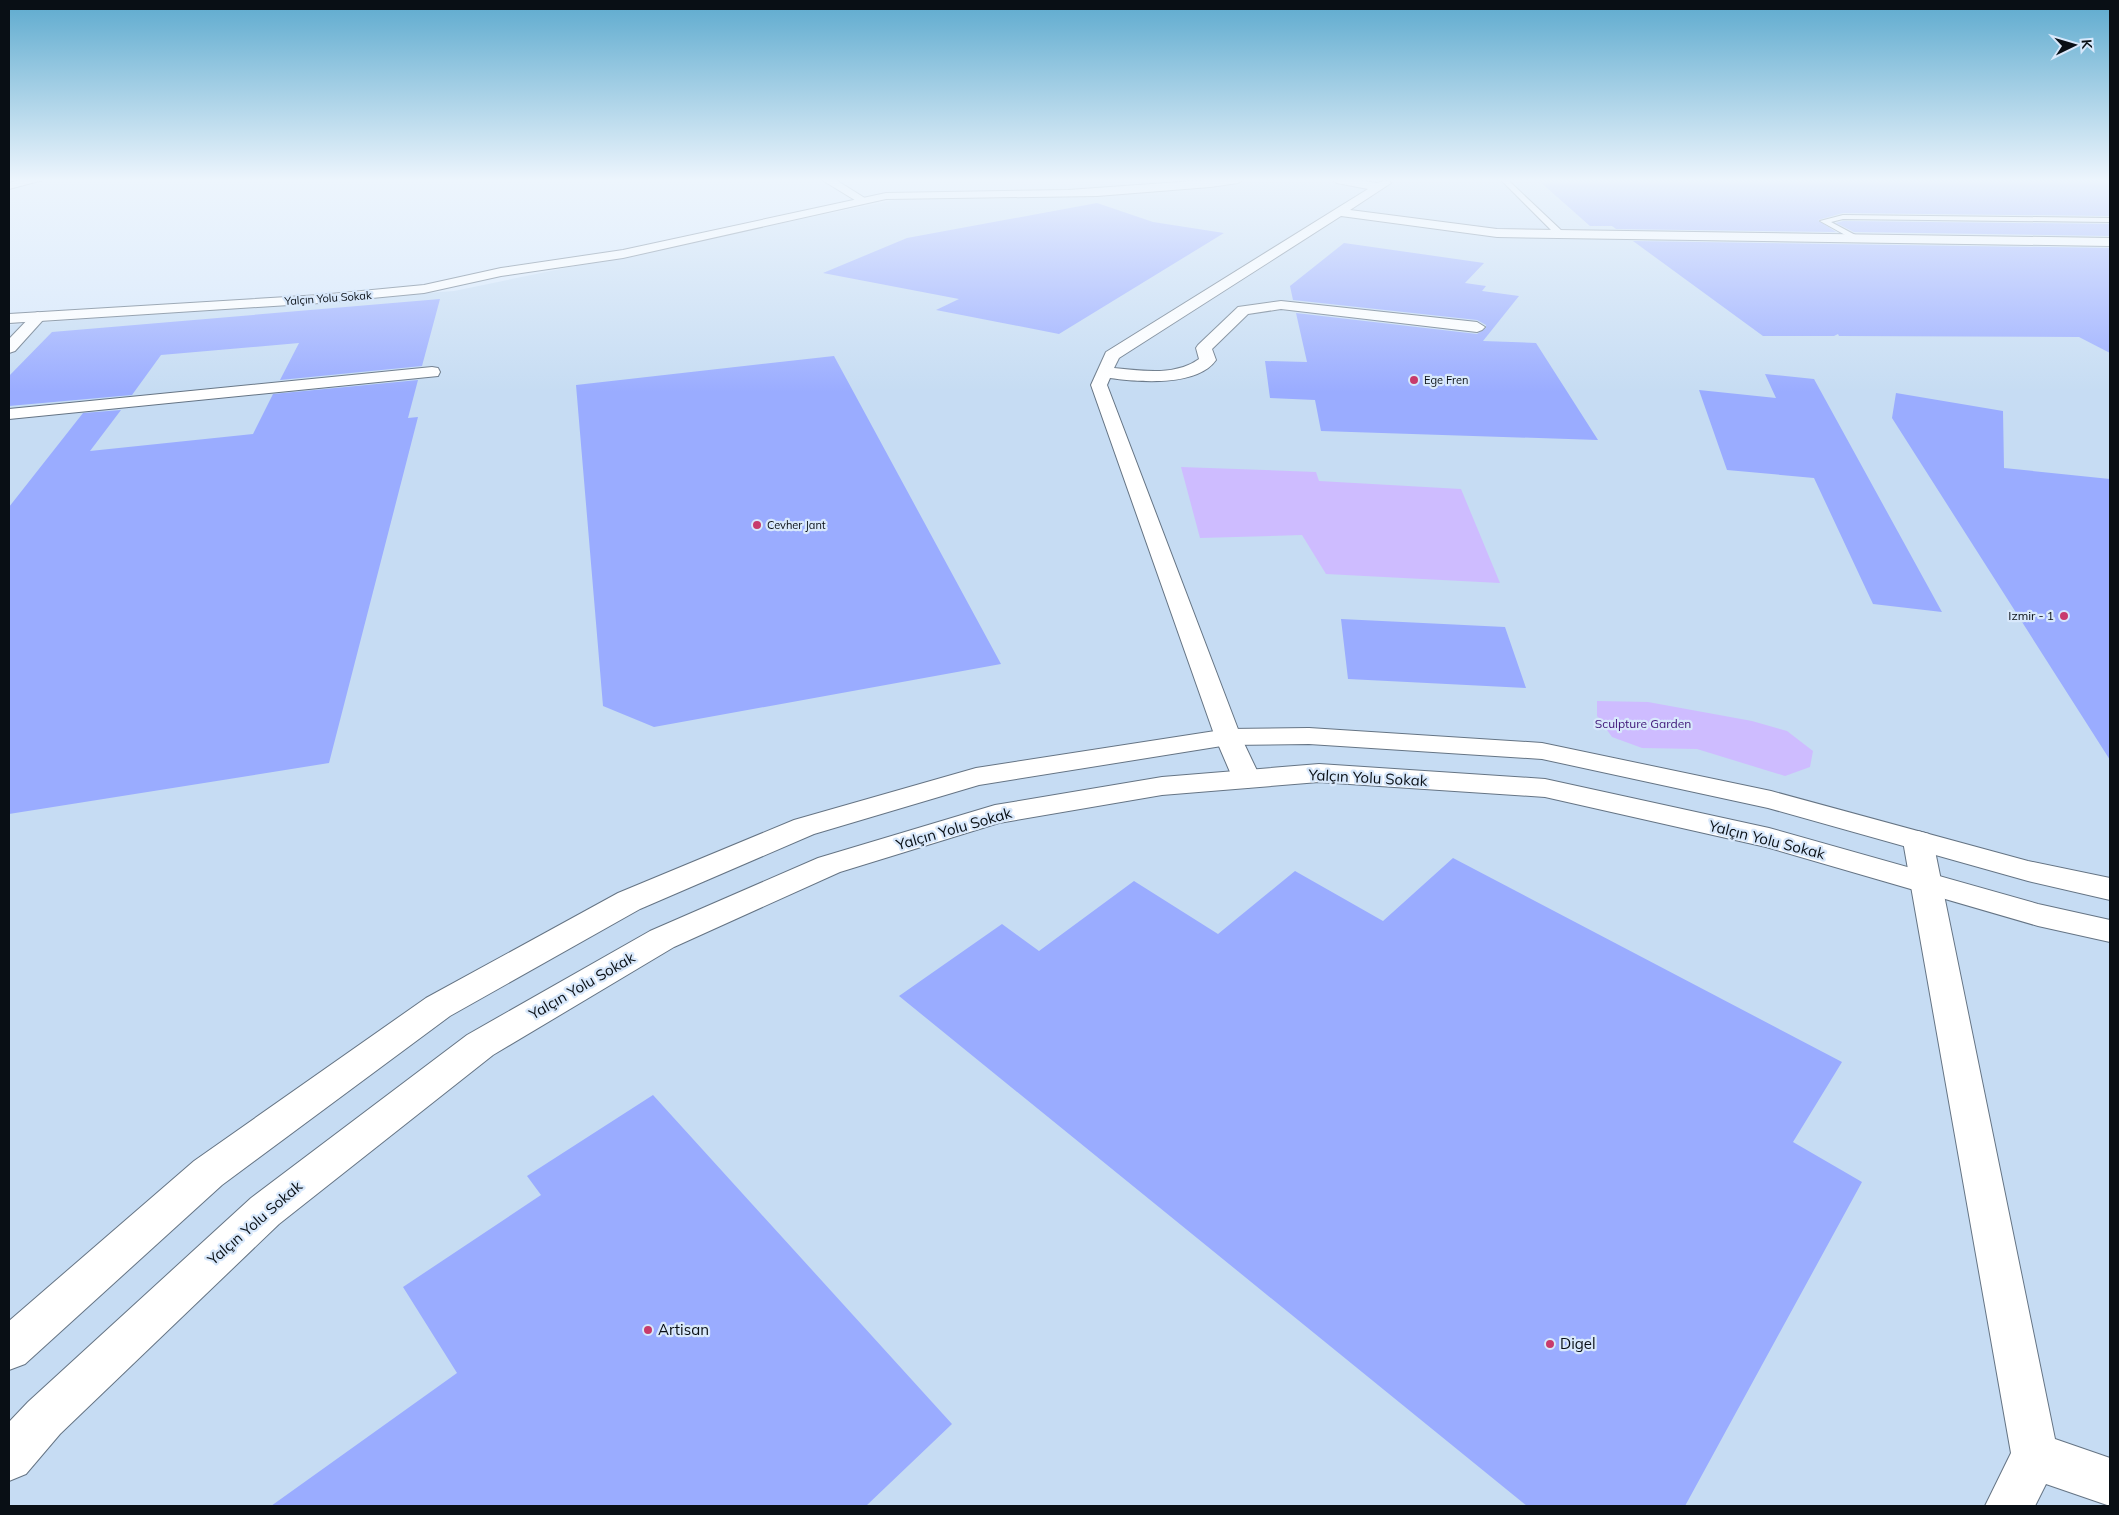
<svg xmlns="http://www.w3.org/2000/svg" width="2119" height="1515" font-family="Mulish,sans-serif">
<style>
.built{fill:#c6dcf3}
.green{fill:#cebcff}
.building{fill:#9aacff}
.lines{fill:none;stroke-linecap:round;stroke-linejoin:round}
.service-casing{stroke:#657484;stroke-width:2}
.minor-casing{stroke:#657484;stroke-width:2}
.tertiary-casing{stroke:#657484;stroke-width:2}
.service{fill:#fff;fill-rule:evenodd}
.minor{fill:#fff;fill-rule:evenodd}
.tertiary{fill:#fff;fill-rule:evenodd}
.poi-dot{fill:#c83b6c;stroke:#d8e8fb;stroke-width:2}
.labels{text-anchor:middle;stroke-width:4.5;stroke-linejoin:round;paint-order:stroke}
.far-street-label{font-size:11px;fill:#090f15;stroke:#d8e8fb}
.far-poi-label{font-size:11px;fill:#090f15;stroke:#d8e8fb;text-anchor:start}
.poi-label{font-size:12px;fill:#090f15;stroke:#d8e8fb;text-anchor:end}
.park-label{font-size:12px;fill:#3f1677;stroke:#d8e8fb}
.near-street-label{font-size:15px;fill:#090f15;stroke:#d8e8fb}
.near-poi-label{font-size:15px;fill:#090f15;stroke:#d8e8fb;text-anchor:start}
</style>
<rect width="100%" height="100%" fill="#d8e8fb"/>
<path class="built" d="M1266 180H2110V1506H9V325L454 291 909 197 995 199 1188 189Z"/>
<path class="green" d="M1181 467 1316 472 1319 481 1461 489 1500 583 1326 574 1302 535 1200 538Z
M1597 701 1648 702 1752 721 1787 731 1813 751 1810 767 1785 776 1697 749 1642 748 1612 737 1597 716Z"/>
<path class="building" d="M1538 180H2110V216L1843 213 1818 220 1836 232 1616 229 1612 226H1590Z
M1097 203 1153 222 1224 233 1059 334 936 310 959 299 823 273 907 238Z
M1843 221 2110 224V236L1854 232 1836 223Z
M1633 241 2110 248V353L2079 337 1839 336 1838 334 1834 336H1763Z
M1344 243 1484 263 1465 283 1486 286 1482 291 1519 296 1483 341 1536 343 1598 440 1321 431 1315 400 1270 398 1265 361 1307 362 1296 313 1477 334 1486 328V325L1477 320 1293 300 1290 286Z
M440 299 422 366 280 380 299 343 161 355 132 395 9 406V376L52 332Z
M834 356 1001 664 654 727 603 706 576 385Z
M1765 374 1814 379 1942 612 1873 604 1814 478 1727 470 1699 390 1776 398Z
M418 380 408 418 418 417 329 763 9 814V507L83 413 121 410 90 451 253 434 273 394Z
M1896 393 2003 411 2004 468 2110 479V760L1892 418Z
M1341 619 1505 627 1526 688 1348 679Z
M1453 858 1842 1062 1793 1142 1862 1182 1685 1506H1527L899 996 1002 924 1039 951 1134 881 1218 934 1295 871 1383 921Z
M653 1095 952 1424 866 1506H271L457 1373 403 1287 541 1195 527 1176Z"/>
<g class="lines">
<defs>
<path id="service" d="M1501 180H1508L1563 232V236H1557Z
M1843 215 2110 218V222L1843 219 1831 222 1859 237V241H1856L1820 221Z"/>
<path id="minor" d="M822 180H836L868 200 862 204 858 202Z
M1332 180H1358L1377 183 1388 180 1391 183 1350 210 1497 229 2110 238V246L1497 237 1341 216 1119 358 1114 368C1142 371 1176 376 1199 359L1196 348 1198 345 1238 307 1281 301 1477 322 1485 327 1482 330 1477 332 1281 309 1248 314 1212 349 1216 360C1197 387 1139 382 1110 378L1107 385 1241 737 1261 779 1257 785 1247 788 1237 785 1233 779 1215 737 1091 385 1106 352 1368 189 1337 183Z
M38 312 46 317 43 320 15 351 9 353V339L33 314Z
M432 367 438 368 440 372 438 376 9 419V409Z
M1918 831 1929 834 1933 841 2055 1439 2110 1458V1506L2046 1484 2035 1506H1985L2011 1453 1903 841 1907 834Z"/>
<path id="tertiary" d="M20 180H43L9 189V183Z
M1208 180H1243L1238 183 1210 187 1097 196 886 199 623 258 501 276 424 293 320 303 9 323V314L320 295 424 285 501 268 623 250 886 193 1068 190Z
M1309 728 1542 743 1771 791 2028 861 2110 878V900L2028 881 1768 808 1542 759 1309 744 1228 745 979 785 814 834 640 909 450 1016 222 1185 25 1364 9 1370V1321L194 1161 426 998 618 893 794 820 976 768 1228 729Z
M1319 764 1545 779 1769 828 2038 904 2110 920V942L2038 926 1766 847 1545 797 1319 782 1162 795 999 823 840 872 674 947 493 1055 279 1224 60 1434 26 1474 9 1481V1422L28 1402 251 1198 467 1035 650 931 818 858 995 805 1162 777Z"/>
</defs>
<use href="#service" class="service-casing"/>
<use href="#minor" class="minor-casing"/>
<use href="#tertiary" class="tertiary-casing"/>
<use href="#service" class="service"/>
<use href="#minor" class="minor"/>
<use href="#tertiary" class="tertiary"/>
</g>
<linearGradient id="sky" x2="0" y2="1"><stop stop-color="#5daace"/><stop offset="0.46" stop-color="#edf5fd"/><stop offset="1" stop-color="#edf5fd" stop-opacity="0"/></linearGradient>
<rect width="2119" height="392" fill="url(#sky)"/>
<g class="poi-dot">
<circle cx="1414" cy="380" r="5"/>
<circle cx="757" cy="525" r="5"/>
<circle cx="2064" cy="616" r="5"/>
<circle cx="648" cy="1330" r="5"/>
<circle cx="1550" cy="1344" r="5"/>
</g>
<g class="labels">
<g class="far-street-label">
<text transform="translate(328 298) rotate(-4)" y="4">Yalçın Yolu Sokak</text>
</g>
<g class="far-poi-label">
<text x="1424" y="384">Ege Fren</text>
<text x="767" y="529">Cevher Jant</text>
</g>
<g class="poi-label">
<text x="2054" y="620">Izmir - 1</text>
</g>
<g class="park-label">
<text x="1643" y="728">Sculpture Garden</text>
</g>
<g class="near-street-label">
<text transform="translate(1368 778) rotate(3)" y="5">Yalçın Yolu Sokak</text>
<text transform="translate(954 829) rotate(-16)" y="5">Yalçın Yolu Sokak</text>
<text transform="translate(1767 840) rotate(14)" y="5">Yalçın Yolu Sokak</text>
<text transform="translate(582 986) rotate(-30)" y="5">Yalçın Yolu Sokak</text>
<text transform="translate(255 1223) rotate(-41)" y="5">Yalçın Yolu Sokak</text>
</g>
<g class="near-poi-label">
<text x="658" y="1335">Artisan</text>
<text x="1560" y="1349">Digel</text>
</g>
</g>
<rect width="2119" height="1515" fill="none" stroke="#090f15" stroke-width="20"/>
<g transform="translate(2074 45) rotate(85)" stroke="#d8e8fb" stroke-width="4" paint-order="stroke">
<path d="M0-4L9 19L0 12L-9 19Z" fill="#090f15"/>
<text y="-8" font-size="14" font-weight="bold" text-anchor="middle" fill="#090f15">K</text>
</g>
</svg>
